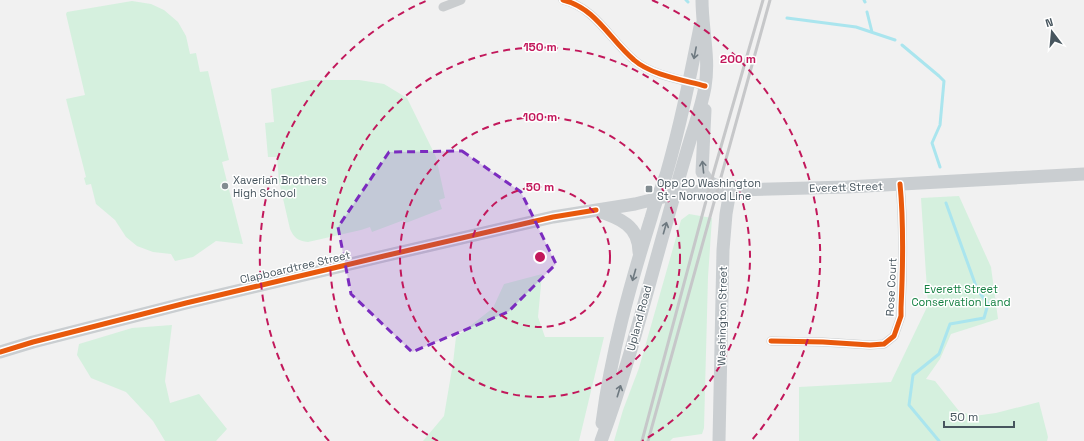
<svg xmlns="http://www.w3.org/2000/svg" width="1084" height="441" font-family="'Space Grotesk',sans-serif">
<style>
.green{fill:#d5f0de}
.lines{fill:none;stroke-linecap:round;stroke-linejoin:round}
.stream{stroke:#aae5ee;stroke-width:3}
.street{stroke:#cacdcf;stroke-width:9}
.secondary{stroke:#caced1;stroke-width:13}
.rail{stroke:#c6c7c9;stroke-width:3}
.cycleway-casing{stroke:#fff;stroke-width:8}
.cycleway{stroke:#e8590c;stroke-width:5}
.oneway{stroke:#6e7980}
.marked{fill:#7b2cbf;fill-opacity:0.2;stroke:#7b2cbf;stroke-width:3;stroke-dasharray:8 5;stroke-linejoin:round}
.ring{fill:none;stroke:#c2185b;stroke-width:2;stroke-dasharray:7 5}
.poi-dot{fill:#828c91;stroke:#fff;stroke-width:1.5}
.labels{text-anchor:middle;stroke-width:3;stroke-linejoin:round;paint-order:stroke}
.poi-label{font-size:11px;fill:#47555e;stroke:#fff;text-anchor:start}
.street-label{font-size:11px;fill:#47555e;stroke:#fff}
.park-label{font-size:11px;fill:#168143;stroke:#fff}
.centre{fill:#c2185b;stroke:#fff;stroke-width:2}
.ring-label{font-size:12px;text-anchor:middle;font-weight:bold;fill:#c2185b;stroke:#fff;stroke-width:3;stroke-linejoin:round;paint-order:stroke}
</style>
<rect width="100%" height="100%" fill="#f1f1f1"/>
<path class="green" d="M132 1 151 4 164 10 178 22 186 36 190 54 196 53 200 72 208 71 229 160 222 162 243 244 216 241 193 257 175 261 171 254 153 252 137 246 126 237 115 220 96 204 91 184 86 185 84 178 86 177 66 99 85 95 66 14 67 12Z
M311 80H359L384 84 407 98 436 157 445 198 439 200 442 209 406 223 404 220 372 232 370 227 361 230 308 242C298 241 294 238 290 229L279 181 277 157H268L265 123 274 122 271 89Z
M959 196 991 267 998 319 951 334 940 359 926 379 935 381 959 411 974 416 996 413 1039 402 1048 437 1047 441H799V387L891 382 928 305 921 198Z
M689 214 712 218 708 277 704 428 702 434 673 438 670 441H614L623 410 639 368 681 220Z
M542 274 538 317 545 337H604L579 441H423L444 416 453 363 456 337 493 308 504 284Z
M172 325 165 381 170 403 199 394 227 429 216 441H165L153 421 126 392 91 378 77 355 79 344 132 328Z"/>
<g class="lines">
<path class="stream" d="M686 0 688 2
M864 0 865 2
M867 12 872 32
M787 18 856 27 895 40
M902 45 939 76 944 81 940 125 932 143 940 167
M939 441 909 405 913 375 939 354 950 324 984 318 988 304 977 289 946 203"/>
<path class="street" d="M563 0C596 8 610 40 634 60 651 75 683 80 705 86
M443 7 461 0
M771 341 823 342 870 345 884 344 894 336 901 316V308C903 266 904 225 900 184"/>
<path class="secondary" d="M705 110 702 172 708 181 713 184 726 189
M598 211C620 218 639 226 639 252
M0 352 33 342 186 303 384 256 553 217 635 204 675 194 701 191 847 187 1084 174
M602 423C611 353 630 285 651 218 655 203 661 189 666 175 680 127 690 77 700 27
M601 441C628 369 646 294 667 221 675 192 683 163 692 134 697 118 702 104 705 87 710 58 702 29 702 0
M719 441 723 250 726 214 730 191"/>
<path class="rail" d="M642 441 714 171 763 0
M648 441 770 0"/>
<defs>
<path id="cycleway" d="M563 0C596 8 610 40 634 60 651 75 683 80 705 86
M771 341 823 342 870 345 884 344 894 336 901 316V308C903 266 904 225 900 184
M0 352 33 342 186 303 384 256 553 217 596 210"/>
</defs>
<use href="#cycleway" class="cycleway-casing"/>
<use href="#cycleway" class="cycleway"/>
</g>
<defs><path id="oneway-shaft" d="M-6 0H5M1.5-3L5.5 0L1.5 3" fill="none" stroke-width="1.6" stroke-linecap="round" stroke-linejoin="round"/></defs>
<g class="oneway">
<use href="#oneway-shaft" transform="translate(695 53) rotate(101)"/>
<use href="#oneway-shaft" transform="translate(703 167) rotate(-96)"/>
<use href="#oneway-shaft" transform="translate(665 228) rotate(-74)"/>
<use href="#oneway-shaft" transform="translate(634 275) rotate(106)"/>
<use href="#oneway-shaft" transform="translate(619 391) rotate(-73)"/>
</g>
<path class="marked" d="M462 151 521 192 556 264 508 312 412 352 351 294 338 227 389 152Z"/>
<g class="ring">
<circle cx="540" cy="257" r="70"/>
<circle cx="540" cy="257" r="140"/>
<path d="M438 441A210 210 0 1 1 642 441"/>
<path d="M329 441A280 280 0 0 1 428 0M652 0A280 280 0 0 1 751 441"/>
</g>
<g class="poi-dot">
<circle cx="225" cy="186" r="4"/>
<rect x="645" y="185" width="8" height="8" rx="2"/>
</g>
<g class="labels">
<g class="poi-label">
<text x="233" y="184">Xaverian Brothers<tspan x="233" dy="13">High School</tspan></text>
<text x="657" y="187">Opp 20 Washington<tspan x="657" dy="13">St - Norwood Line</tspan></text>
</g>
<g class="street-label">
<text transform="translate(846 187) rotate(-2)" y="4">Everett Street</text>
<text transform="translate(295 267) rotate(-13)" y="4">Clapboardtree Street</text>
<text transform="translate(891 287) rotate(-87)" y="4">Rose Court</text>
<text transform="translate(722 316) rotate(-89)" y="4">Washington Street</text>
<text transform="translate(639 318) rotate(-75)" y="4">Upland Road</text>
</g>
<g class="park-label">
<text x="961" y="293">Everett Street<tspan x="961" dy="13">Conservation Land</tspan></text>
</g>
</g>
<circle cx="540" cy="257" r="6" class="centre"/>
<g class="ring-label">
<text x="540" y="51">150 m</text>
<text x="738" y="63">200 m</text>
<text x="540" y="121">100 m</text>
<text x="540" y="191">50 m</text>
</g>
<g transform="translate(1052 32) rotate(344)" stroke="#ffffff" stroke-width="3" paint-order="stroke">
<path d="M0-3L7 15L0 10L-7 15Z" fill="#47555e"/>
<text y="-6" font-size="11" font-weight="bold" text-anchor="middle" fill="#47555e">N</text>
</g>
<path d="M944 421v6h70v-6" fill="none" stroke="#47555e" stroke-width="2"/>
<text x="950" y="421" font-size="12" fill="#47555e" stroke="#ffffff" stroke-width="3" paint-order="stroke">50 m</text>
</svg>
